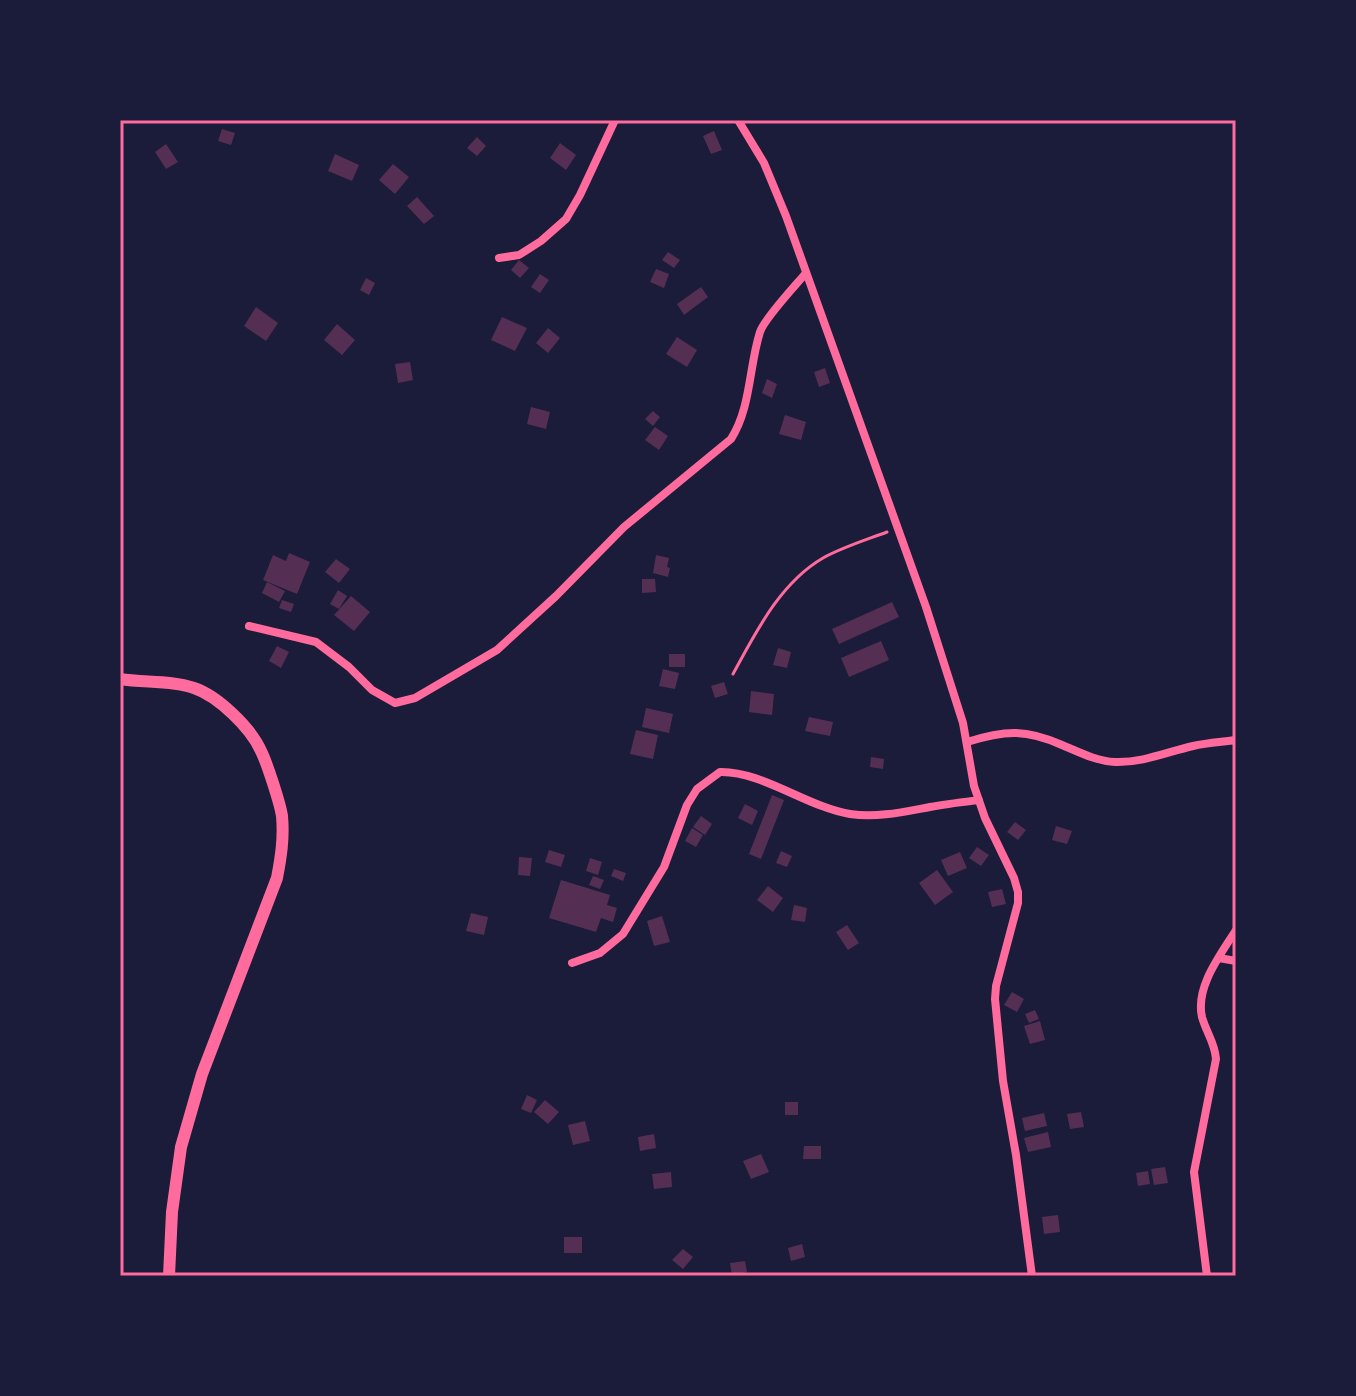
<svg xmlns="http://www.w3.org/2000/svg" width="1356" height="1396" font-family="Inter,sans-serif">
<style>
.building{fill:#542f53}
.lines{fill:none;stroke-linecap:round;stroke-linejoin:round}
.path{stroke:#ff6b9d;stroke-width:3}
.minor{stroke:#ff6b9d;stroke-width:8}
.secondary{stroke:#ff6b9d;stroke-width:12}
.neatline{fill:none;stroke:#ff6b9d;stroke-width:3}
</style>
<rect width="100%" height="100%" fill="#1b1b3a"/>
<path class="building" d="M222 129 235 133 231 145 218 141Z
M714 131 722 150 711 154 703 136Z
M477 137 486 146 477 156 467 148Z
M560 143 576 155 566 170 550 158Z
M166 144 178 162 166 169 155 152Z
M335 154 359 165 352 181 328 171Z
M393 164 409 177 395 194 379 180Z
M417 197 434 216 424 224 407 206Z
M668 252 680 260 674 268 662 260Z
M519 260 529 268 520 278 511 270Z
M656 269 669 274 664 288 650 282Z
M540 274 549 280 540 293 531 287Z
M366 278 375 283 369 295 360 290Z
M701 287 708 297 684 315 677 304Z
M256 307 278 323 266 341 244 326Z
M502 317 527 328 515 351 491 340Z
M337 324 355 340 342 355 324 340Z
M548 328 560 338 548 353 536 343Z
M677 337 697 350 687 367 666 354Z
M410 362 413 380 398 383 395 364Z
M825 368 830 383 819 387 814 372Z
M767 379 777 384 772 398 762 393Z
M531 407 550 412 546 429 527 424Z
M653 411 660 417 653 426 645 419Z
M785 415 806 422 801 440 779 434Z
M655 427 668 436 659 450 645 440Z
M289 553 310 562 297 594 263 580 273 555 286 561Z
M656 555 669 558 667 567 670 568 668 577 653 573Z
M336 559 350 569 339 583 325 572Z
M642 579H655L656 592 642 593Z
M267 582 285 591 279 602 262 593Z
M338 590 347 596 339 609 330 604Z
M351 596 370 612 354 631 334 615Z
M282 600 294 604 291 612 279 608Z
M892 602 899 617 839 644 832 629Z
M881 641 889 660 849 677 841 658Z
M277 646 289 652 281 668 269 661Z
M778 648 791 652 787 668 773 665Z
M669 654H685V667H669Z
M663 669 679 673 675 689 659 686Z
M724 682 728 694 715 698 711 686Z
M751 691 774 694 772 715 749 712Z
M646 708 673 714 669 733 642 727Z
M809 717 833 722 830 736 805 731Z
M636 730 658 735 653 759 630 754Z
M871 757 884 759 883 769 870 767Z
M772 795 784 800 761 859 749 854Z
M745 804 758 811 752 825 738 818Z
M701 816 712 824 705 835 693 827Z
M1015 822 1026 830 1018 840 1007 832Z
M1056 826 1072 831 1067 844 1052 840Z
M692 828 703 835 696 847 685 841Z
M977 847 989 855 981 866 969 858Z
M549 850 565 855 561 867 545 862Z
M781 851 792 856 787 867 776 863Z
M960 852 967 868 948 876 941 860Z
M519 857 532 858 530 876 518 875Z
M590 858 602 862 598 875 586 871Z
M614 869 626 873 623 881 611 876Z
M937 870 953 892 935 905 919 883Z
M593 876 604 880 600 889 589 885Z
M561 880 610 895 607 905 617 908 613 922 601 918 596 932 549 918Z
M768 886 783 898 773 912 757 900Z
M1002 889 1006 904 992 907 988 892Z
M794 905 807 908 805 922 791 920Z
M471 913 488 917 484 935 466 931Z
M662 916 670 942 654 946 647 921Z
M847 925 859 943 848 950 836 932Z
M1012 992 1024 999 1017 1012 1004 1005Z
M1035 1010 1039 1019 1029 1023 1025 1014Z
M1040 1021 1045 1040 1030 1044 1024 1026Z
M527 1095 537 1100 531 1113 521 1109Z
M545 1100 559 1112 548 1124 534 1112Z
M785 1102H798V1115H785Z
M1081 1112 1084 1127 1070 1129 1067 1114Z
M1044 1113 1047 1126 1025 1131 1022 1118Z
M585 1121 590 1141 573 1145 568 1125Z
M1048 1132 1051 1147 1028 1152 1024 1138Z
M654 1134 656 1148 640 1151 638 1137Z
M804 1146H821V1159H803Z
M761 1154 769 1172 751 1179 743 1161Z
M1165 1167 1168 1183 1154 1185 1151 1169Z
M1148 1171 1150 1184 1138 1186 1136 1173Z
M671 1172 672 1187 654 1189 652 1174Z
M1058 1215 1060 1232 1044 1234 1042 1217Z
M564 1237H582V1253H564Z
M802 1244 805 1257 791 1261 788 1248Z
M683 1249 693 1257 683 1269 672 1260Z
M745 1261 747 1272 743 1273V1276H732L730 1263Z"/>
<g class="lines">
<path class="path" d="M733 674C756 632 780 583 823 558 843 547 866 540 887 532"/>
<path class="minor" d="M738 120 764 163 786 216 926 607 963 723 974 786 985 818 1014 878 1018 892V903L996 986 995 999 1003 1081 1016 1155 1032 1276
M499 258 519 255 541 241 566 219 580 195 615 120
M249 626 316 642 349 667 372 690 395 703 415 698 497 650 556 596 624 527 731 439C751 408 749 366 760 332 764 319 795 286 806 273
M967 742C1005 730 1026 729 1062 745 1079 752 1096 761 1115 762 1142 763 1167 752 1193 746 1207 743 1222 742 1236 740
M1219 958 1236 961
M572 963 600 953 623 934 664 867 687 805 697 789 720 772C762 771 807 807 850 814 877 818 903 812 930 807 946 804 963 802 979 800
M1207 1276 1194 1172 1216 1059C1215 1043 1206 1032 1202 1017 1195 987 1221 954 1236 930"/>
<path class="secondary" d="M120 679C144 683 170 680 194 688 218 696 251 728 261 751 267 763 280 803 282 816 284 838 281 857 277 878L202 1074 181 1147 172 1212 169 1276"/>
</g>
<rect width="1356" height="1396" fill="none" stroke="#1b1b3a" stroke-width="244"/>
<rect x="122" y="122" width="1112" height="1152" class="neatline"/>
</svg>
